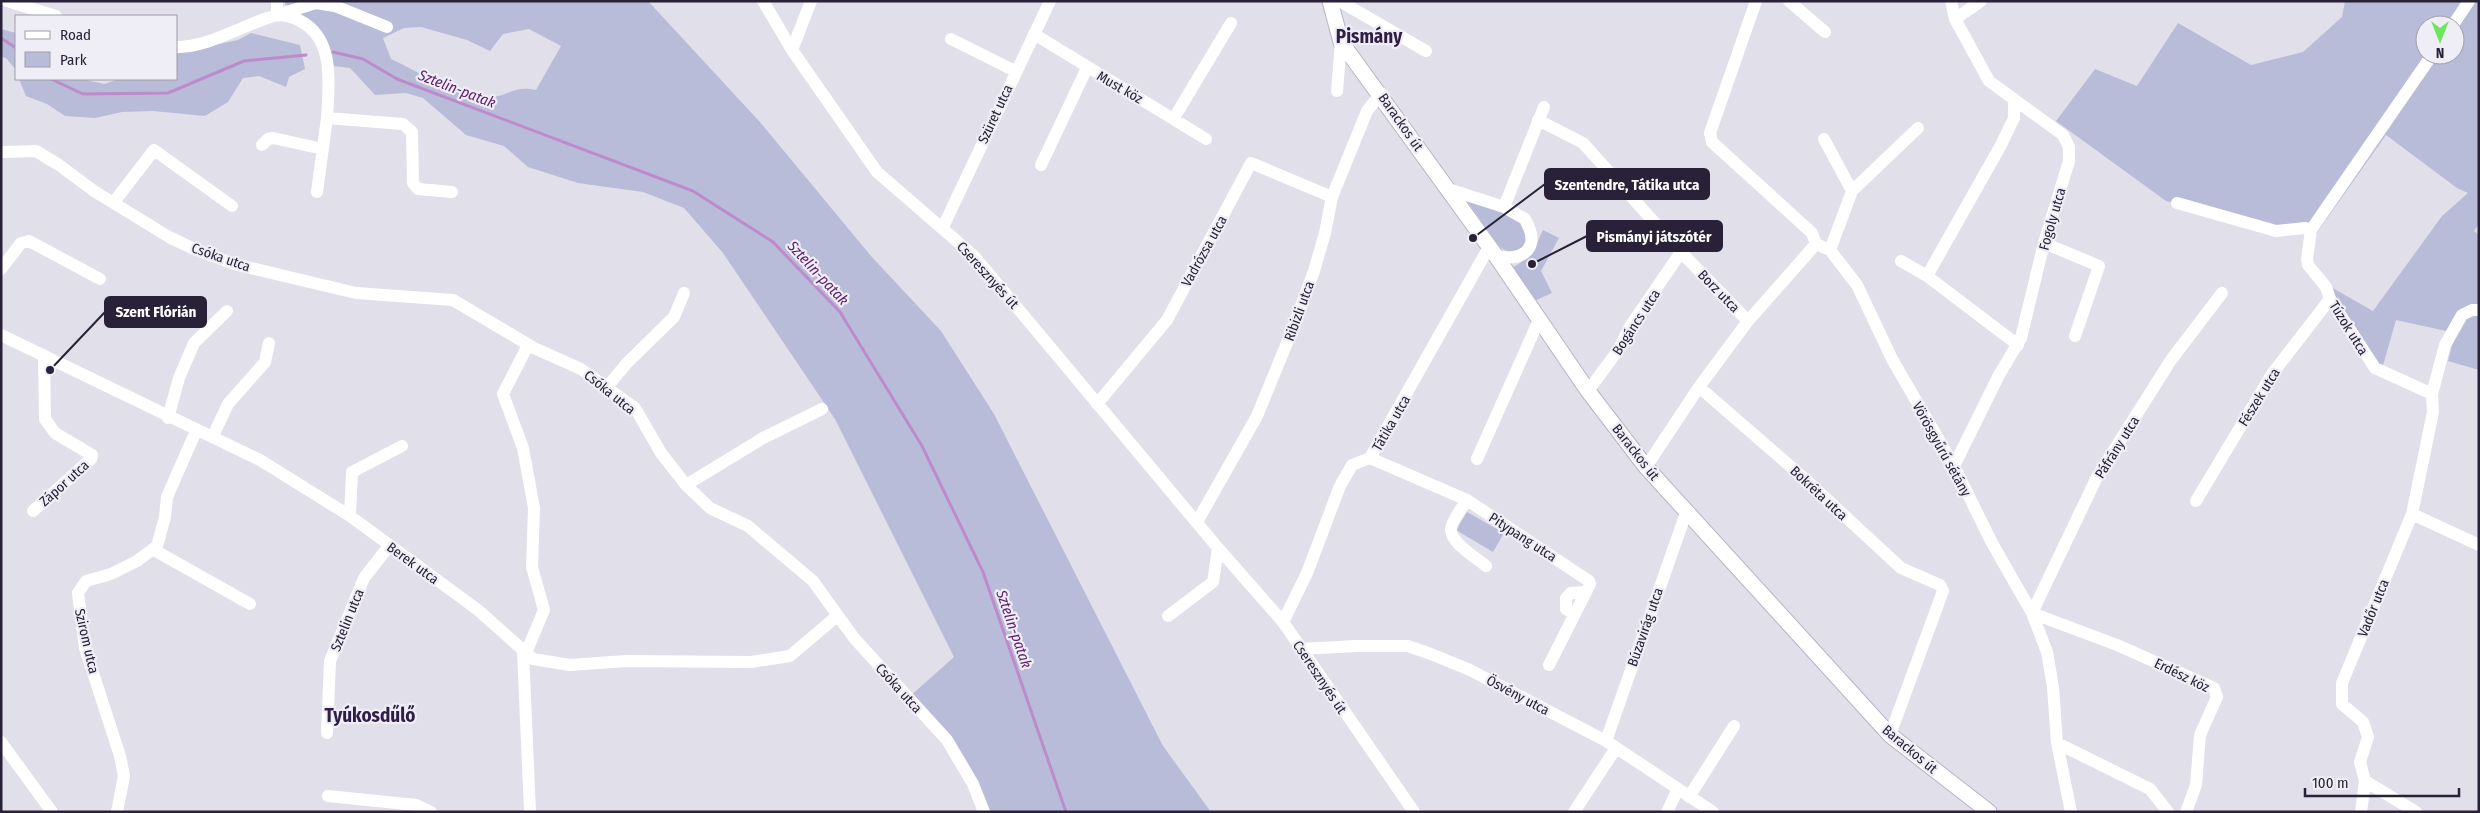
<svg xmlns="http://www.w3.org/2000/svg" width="2480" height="813" font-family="'Fira Sans Condensed',sans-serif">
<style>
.green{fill:#b9bcd8;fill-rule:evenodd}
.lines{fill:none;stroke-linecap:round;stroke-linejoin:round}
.stream{stroke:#bd8bca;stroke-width:3}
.secondary-casing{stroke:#b9b3c7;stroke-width:17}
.street{stroke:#fff;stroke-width:12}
.secondary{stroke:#fff;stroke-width:15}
.labels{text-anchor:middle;stroke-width:4.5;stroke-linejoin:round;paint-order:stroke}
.street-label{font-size:14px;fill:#292137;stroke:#efeef6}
.water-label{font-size:15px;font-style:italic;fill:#5f216d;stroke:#efeef6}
.district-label{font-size:19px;font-weight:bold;fill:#2f1f47;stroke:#efeef6}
.leader{fill:none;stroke:#292137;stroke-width:2}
.callout-dot{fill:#292137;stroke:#efeef6;stroke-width:2}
.callout{fill:#292137;stroke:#292137;stroke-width:2}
.callout-label{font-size:15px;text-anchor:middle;font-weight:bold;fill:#fff}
</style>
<rect width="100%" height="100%" fill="#e1dfe9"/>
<path class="green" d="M285 1H648L759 121 871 256 941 331 994 414 1163 746 1211 812H984L973 784 908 698 954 657 835 419 723 253 684 208 643 192 578 183 528 167 504 146 466 135 423 98 406 93 375 95 350 68 333 66 324 35 307 18 285 4ZM421 27 467 40 490 51 503 34 529 29 561 46 536 90C514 85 509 96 491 97 461 97 418 72 391 59L383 38 404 28Z
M2345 1H2479V224L2474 231 2479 235V370L2448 361 2455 333 2396 320 2382 369 2372 372 2331 287 2373 311 2442 216 2468 193 2457 188 2386 135 2316 234 2275 230 2166 201 2056 121 2095 69 2137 86 2178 23 2251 65 2303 52 2342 17ZM2425 25H2455V55H2425Z
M1 29 16 33V70L6 58 1 57Z
M251 33 300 45 305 69 289 77 286 87 259 76 243 78 228 102 205 116 153 111 122 112 95 118 65 116 47 104 26 96 19 79H82L104 84 120 79H176V53L238 40Z
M1464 197 1517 217 1528 240C1521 253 1511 256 1499 246Z
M1543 230 1559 238 1541 271 1552 293 1532 302 1510 269C1531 257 1533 252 1543 230Z
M1467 512 1504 533 1493 552 1456 530Z"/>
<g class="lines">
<path class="stream" d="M1 38 16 48
M333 52 363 59 397 79 693 191 773 242 840 312 922 446 983 572 1066 812
M51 79 83 94 168 93 244 61 306 55"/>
<defs>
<path id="secondary" d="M1330 1 1341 42 1496 256 1588 391 1646 467 1890 735 1989 812"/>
</defs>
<use href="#secondary" class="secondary-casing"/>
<path class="street" d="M7 1 56 16
M277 1V15L316 3 335 6 387 27
M763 1 792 50 877 172 974 256 1218 548 1283 622 1414 812
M1334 1 1343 3 1426 51
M1756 1 1710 133 1712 142 1812 233 1816 244 1830 250 1857 285 1892 359 1954 466 1992 543 2032 613 2047 652 2053 687 2057 743 2071 812
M1789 1 1825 32
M1951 1 1955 19 1989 81 2063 135 2069 147V161L2044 243 2021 338 1999 375 1954 466
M1955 19 1981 1
M2453 25 2469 1
M1034 34 1206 139
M951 39 1015 71
M176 47C210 47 242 25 274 16 282 14 293 17 300 21 335 38 329 85 327 118L403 124 412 132 413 183 418 189 452 192
M792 50 811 1
M1337 91 1341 42
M1174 118 1231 23
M1538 120 1583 143 1681 252 1748 321 1816 244
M1824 139 1852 191 1830 250
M262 145 268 139 273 138 323 149
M1 152 36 151 59 165 94 191 169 237 194 249 234 264 356 293 453 300 534 348 581 369 635 408 661 453 686 485 710 508 748 526 813 581 854 638 947 740 973 784 984 812
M1041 165 1087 68
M1448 189 1504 207 1525 219C1541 247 1525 262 1496 256
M1852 191 1918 128
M317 192 327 118
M114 202 154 150 232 206
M2177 203 2276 231 2305 228 2311 230
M1504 207 1544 107
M943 227 1050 1
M2044 243 2099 266 2075 336
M1901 261 1927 276 2018 345
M1 269 21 243 29 241 100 279
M1927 276 2001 145 2014 118V99
M1 335 260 460 350 516 478 610 533 659 570 665 626 661 751 662 790 656 837 616
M607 387 627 363 674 317 684 293
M1699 387 1805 479 1901 568 1940 585 1943 591 1890 735
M1588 391 1619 349 1629 328 1681 252
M2432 394 2375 368 2330 299 2326 287 2308 265 2307 259 2311 230 2432 55
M1097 404 1167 320 1251 163 1332 197
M168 418 179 378 194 343 227 311
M213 436 228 404 265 362 269 343
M1370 458 1467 500 1589 581 1590 584 1549 665
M1477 459 1539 320
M1646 467 1699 387 1748 321
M686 485 763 438 822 409
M1467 500C1462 508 1452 520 1451 529 1450 543 1477 558 1486 566
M2196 501 2272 374 2330 299
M33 511 91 459 92 455 55 433 45 419 44 357
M2412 514 2479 545
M350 516 352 472 402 446
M1197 522 1257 416 1289 338 1314 271 1325 233 1332 197 1367 111 1381 93
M154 550 250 604
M1575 614 1566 609V598L1571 593 1585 592
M1168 616 1213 582 1218 548
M1283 622 1307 573 1340 486 1352 465 1370 458 1489 247
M1300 649 1356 646H1408L1431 654 1470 670 1606 741 1713 812
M523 651 530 812
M526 653 544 610 532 567 534 508 523 448 503 394 528 345
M327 733 330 661 364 578 389 546
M1606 741 1686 513
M1 742 52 812
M2057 743 2150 789 2168 812
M2365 781 2416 812
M328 796 416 805 431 812
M1689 797 1734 726
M117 812 124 776 120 756 85 648 78 593 86 581 111 574 137 561 157 546 165 517 167 497 196 431
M1574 812 1616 748
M1667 812 1678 789
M2186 812 2196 785 2200 735 2217 697 2214 688 2117 645 2032 613 2097 477 2171 360 2222 293
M2361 812 2365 781 2360 762 2368 737 2363 722 2342 704V683L2412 514 2433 412 2432 394 2445 345 2462 315 2472 310H2479"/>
<use href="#secondary" class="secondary"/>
</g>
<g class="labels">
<g class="street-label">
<text transform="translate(1120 87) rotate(30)" y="5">Must köz</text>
<text transform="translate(995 114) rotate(-65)" y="5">Szüret utca</text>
<text transform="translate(1401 122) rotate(55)" y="5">Barackos út</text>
<text transform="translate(2052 219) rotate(-74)" y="5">Fogoly utca</text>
<text transform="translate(1204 251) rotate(-61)" y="5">Vadrózsa utca</text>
<text transform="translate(221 257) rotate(19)" y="5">Csóka utca</text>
<text transform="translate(988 275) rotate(48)" y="5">Cseresznyés út</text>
<text transform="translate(1719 291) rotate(46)" y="5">Borz utca</text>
<text transform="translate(1299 311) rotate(-70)" y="5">Ribizli utca</text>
<text transform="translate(1636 322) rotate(-57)" y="5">Bogáncs utca</text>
<text transform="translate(2349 328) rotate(58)" y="5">Túzok utca</text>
<text transform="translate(610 392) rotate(39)" y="5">Csóka utca</text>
<text transform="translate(2259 397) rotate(-58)" y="5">Fészek utca</text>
<text transform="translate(1391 423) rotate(-60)" y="5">Tátika utca</text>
<text transform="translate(2117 447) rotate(-58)" y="5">Páfrány utca</text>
<text transform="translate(1942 449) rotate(61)" y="5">Vörösgyűrű sétány</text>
<text transform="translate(1636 452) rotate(52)" y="5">Barackos út</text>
<text transform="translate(64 483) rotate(-42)" y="5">Zápor utca</text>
<text transform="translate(1819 493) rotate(43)" y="5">Bokréta utca</text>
<text transform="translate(1523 537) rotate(33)" y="5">Pitypang utca</text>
<text transform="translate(413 563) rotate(36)" y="5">Berek utca</text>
<text transform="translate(2373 608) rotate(-68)" y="5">Vadőr utca</text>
<text transform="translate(347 620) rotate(-68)" y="5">Sztelin utca</text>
<text transform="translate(1645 627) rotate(-71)" y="5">Búzavirág utca</text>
<text transform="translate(87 641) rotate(77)" y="5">Szirom utca</text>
<text transform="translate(2182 675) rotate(26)" y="5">Erdész köz</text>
<text transform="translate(1320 677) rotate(56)" y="5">Cseresznyés út</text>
<text transform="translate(899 688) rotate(48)" y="5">Csóka utca</text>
<text transform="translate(1518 695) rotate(28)" y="5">Ösvény utca</text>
<text transform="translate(1910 749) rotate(40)" y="5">Barackos út</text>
</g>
<g class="water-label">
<text transform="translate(457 89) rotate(21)" y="5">Sztelin-patak</text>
<text transform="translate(818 273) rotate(47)" y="5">Sztelin-patak</text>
<text transform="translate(1014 629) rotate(71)" y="5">Sztelin-patak</text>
</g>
<g class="district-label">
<text x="1369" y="43">Pismány</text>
<text x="370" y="722">Tyúkosdűlő</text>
</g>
</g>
<path class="leader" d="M1473 238L1545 184M1532 264L1587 236M50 370L105 312"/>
<g class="callout-dot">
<circle cx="1473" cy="238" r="5"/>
<circle cx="1532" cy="264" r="5"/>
<circle cx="50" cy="370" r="5"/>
</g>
<g class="callout">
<rect x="1545" y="169" width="164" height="30" rx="5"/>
<rect x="1587" y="221" width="135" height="30" rx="5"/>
<rect x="105" y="297" width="101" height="30" rx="5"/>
</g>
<g class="callout-label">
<text x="1627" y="190">Szentendre, Tátika utca</text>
<text x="1654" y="242">Pismányi játszótér</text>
<text x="156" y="317">Szent Flórián</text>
</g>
<rect width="2480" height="813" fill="none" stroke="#292137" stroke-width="5"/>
<rect x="15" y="15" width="162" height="65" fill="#efeef6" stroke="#a09caa"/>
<rect x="25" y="31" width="25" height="8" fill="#ffffff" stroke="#a09caa"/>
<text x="60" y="40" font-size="15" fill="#292137">Road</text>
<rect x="25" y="52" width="25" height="15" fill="#b9bcd8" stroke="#a09caa"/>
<text x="60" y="65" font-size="15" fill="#292137">Park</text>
<g transform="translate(2440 40) rotate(180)"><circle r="24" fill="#efeef6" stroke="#a09caa"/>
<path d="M0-4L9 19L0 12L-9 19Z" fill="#6ee560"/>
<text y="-8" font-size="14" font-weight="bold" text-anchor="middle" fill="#292137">N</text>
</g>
<path d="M2305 788v8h154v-8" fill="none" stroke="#292137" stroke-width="2.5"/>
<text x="2312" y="788" font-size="15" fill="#292137" stroke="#efeef6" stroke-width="4" paint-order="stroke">100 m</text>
</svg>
